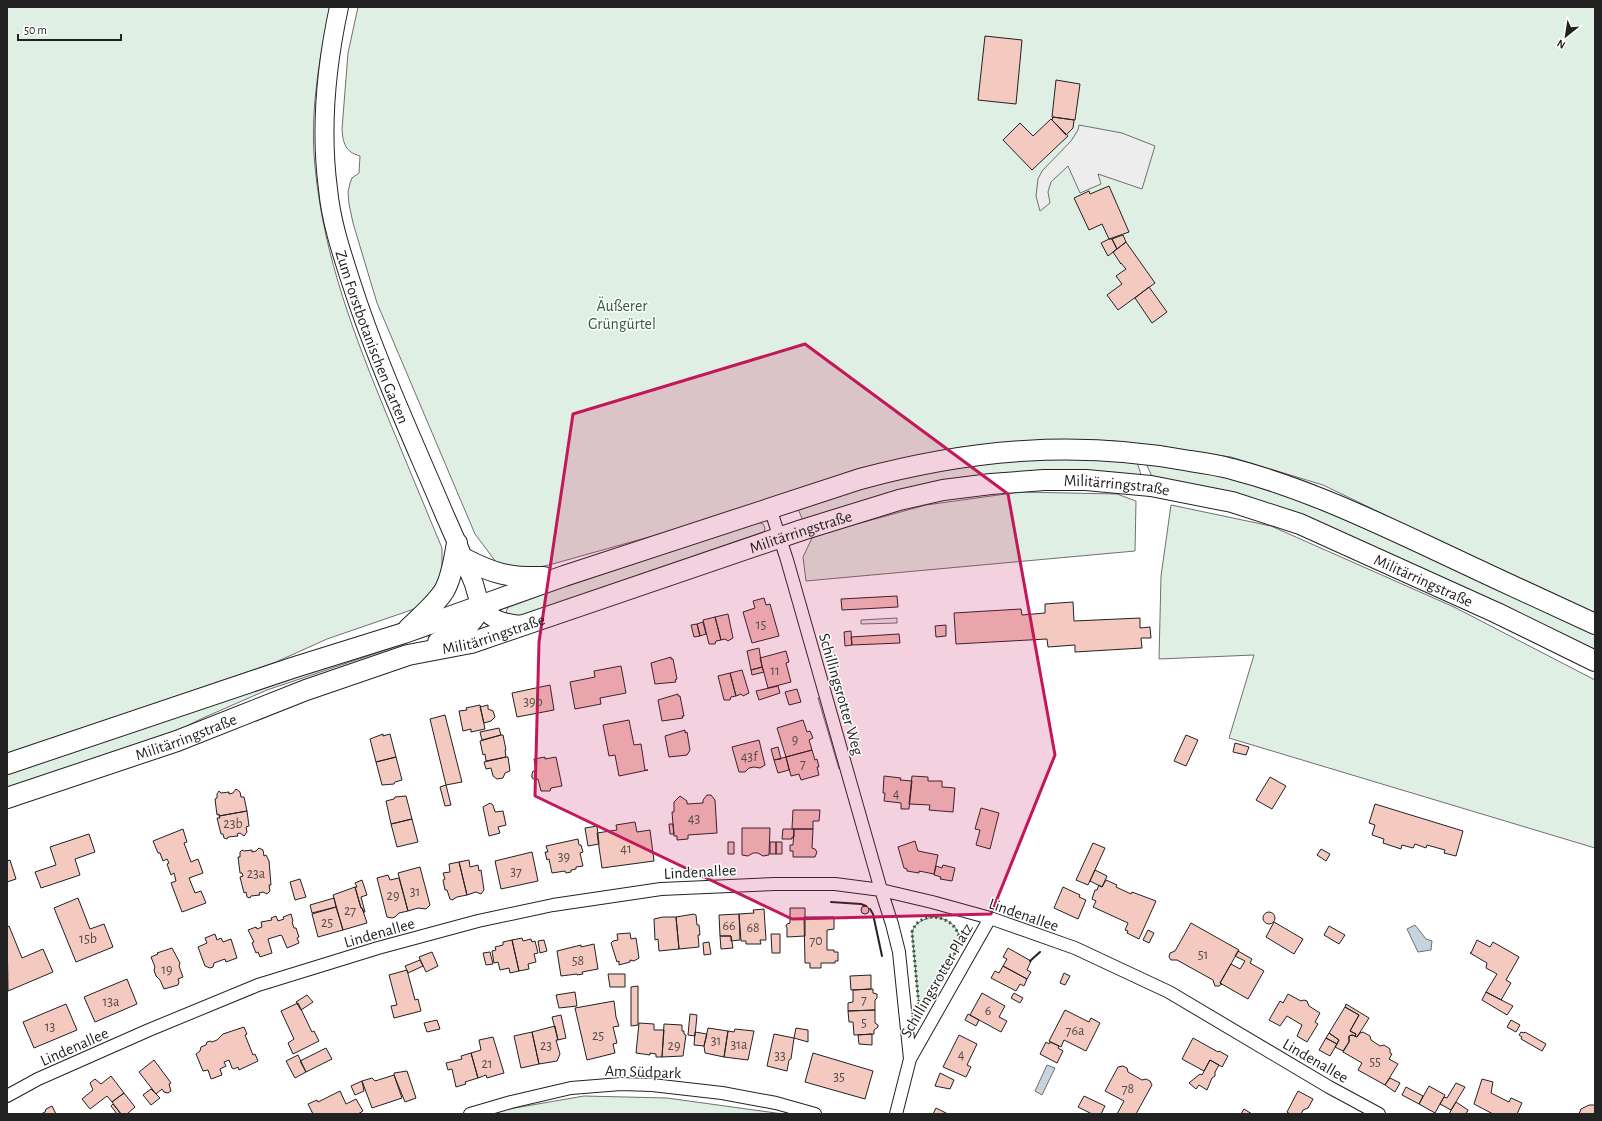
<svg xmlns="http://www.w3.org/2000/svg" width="1602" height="1121" font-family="'Alegreya Sans',sans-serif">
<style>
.green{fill:#e0efe3;stroke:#6f6f6f}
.parking{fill:#ededed;stroke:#6f6f6f}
.water{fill:#c7d3dd;stroke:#6f6f6f}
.building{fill:#f3c9c0;stroke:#222}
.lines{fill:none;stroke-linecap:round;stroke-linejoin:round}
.street-casing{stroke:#222;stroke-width:14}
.secondary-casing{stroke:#222;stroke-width:20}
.primary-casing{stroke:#222;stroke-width:22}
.street{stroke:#fff;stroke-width:12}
.secondary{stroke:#fff;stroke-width:18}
.primary{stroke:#fff;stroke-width:20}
.hedge{stroke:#2f5e38;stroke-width:3;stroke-dasharray:2 3;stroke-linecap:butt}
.wall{stroke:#222;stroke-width:2}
.marked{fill:#c2185b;fill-opacity:0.2;stroke:#c2185b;stroke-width:3;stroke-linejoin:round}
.labels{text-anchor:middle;stroke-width:3;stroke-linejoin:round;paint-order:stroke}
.number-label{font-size:14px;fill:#564c4a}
.park-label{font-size:16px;fill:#2f5e38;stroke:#fff}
.street-label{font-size:16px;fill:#222;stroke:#fff}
</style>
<rect width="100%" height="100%" fill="#fff"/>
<path class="green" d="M7 7H330C320 55 311 105 314 154 320 242 349 322 382 403 402 452 422 500 442 548V570L438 581 420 607 327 639 276 662 7 754Z
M358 7H1595V614L1464 553 1323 485 1231 457 1114 441 1049 440 962 447 937 452 706 521 549 565 524 570 499 566 475 534 377 303 353 223 349 204 348 192 350 183 352 178 359 173 360 156C345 152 343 143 342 129L348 53Z
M1046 458 1137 462 1142 478 1088 473 804 523 798 509C838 496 877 482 918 474 960 465 1003 462 1046 458Z
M1146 463 1188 469 1253 483 1334 513 1595 633V653L1528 619 1153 479Z
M1020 492 1117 494 1136 501 1135 551 806 581 803 557 813 536 926 505Z
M1171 505 1271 526 1454 607 1595 680V848L1229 738 1254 655 1159 659 1161 576Z
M758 522 763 524 765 528 764 533 521 617 506 613 508 606Z
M463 624 267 690 203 718 167 736 7 790V774L401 642Z
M933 917C949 918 960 927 960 944L924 1009 919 1007 912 932C915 922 924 919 933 917Z
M584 1096 667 1098 783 1114H492L503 1110Z"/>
<path class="parking" d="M1079 125 1122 133 1155 146 1142 189 1098 174 1101 184 1080 193 1068 166 1051 182 1048 192 1050 203 1040 211 1036 196 1038 179 1042 171 1071 141 1078 130Z
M897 618V623L861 624V620Z
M823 697 843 768 839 769 818 698Z"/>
<path class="water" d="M1415 925 1426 939 1432 941 1431 950 1418 952 1407 929Z
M1047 1065 1055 1068 1042 1095 1035 1091Z"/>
<path class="building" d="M985 36 1022 40 1016 104 978 100Z
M1056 80 1080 84 1075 120 1052 117Z
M1053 117 1074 120 1073 128 1066 135 1052 120Z
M1051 119 1068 136 1032 170 1003 140 1020 123 1033 136Z
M1109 186 1129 232 1109 239 1102 224 1089 230 1074 198 1089 191 1090 194Z
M1123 235 1126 242 1117 249 1112 239Z
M1109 239H1112L1117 249 1108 256 1101 243Z
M1126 242 1155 283 1118 310 1107 295 1122 284 1116 276 1126 269 1121 263V264L1113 252Z
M1149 287 1167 312 1152 323 1135 298Z
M897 596 898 607 842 610 841 599Z
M764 598 766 605 770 604 779 636 752 643 743 612 755 608 753 601Z
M1073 602 1074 621 1140 618V628L1150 627 1151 638H1141L1142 648 1075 652V645L1048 647 1047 639 956 644 954 613 1021 609 1022 615 1045 613V604Z
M728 614 733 638 728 641 725 639 721 640 715 617Z
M715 617 721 640 716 641 715 644H709L703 620Z
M703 622 706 634 700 636 697 624Z
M697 624 700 636 694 637 691 625Z
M946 625V636L936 637 935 626Z
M851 631 852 645 845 646 844 632Z
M899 634 900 643 852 645 851 637Z
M759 648 762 667 751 670 747 651Z
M786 651 789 662 786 663 791 682 768 688 760 658Z
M671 657V659H673L677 679 675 680 676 682 655 684 651 663Z
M621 666 626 693 600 698 601 704 575 709 570 682 595 677 594 671Z
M762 667 764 672 752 675 751 670Z
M742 670 749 693 743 696 741 694 736 696 730 673Z
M730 673 736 696 731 697 730 700H724L718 676Z
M550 685 554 710 517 717 512 693Z
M778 686 780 693 759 700 756 691Z
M797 689 801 702 789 705 785 692Z
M678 694V696H680L684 716H682L683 718 662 721 658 700Z
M480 705 485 729 471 732V729L463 731 459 711 467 710 466 708Z
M488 705V709L493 711 495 717 491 721 484 723 480 707Z
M445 715 462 782 446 785 430 719Z
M629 720 634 745 641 744 645 770H648L619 776 615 755 609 756 603 725Z
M803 720 807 732 810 731 813 738 809 740 812 750 786 757 777 728Z
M499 728 501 735 482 740 480 732Z
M685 730V733L687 732 690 750 687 755 669 757 665 736Z
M383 734V736L390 734 396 757 376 762 370 739Z
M501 735H503L506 750H505L506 757 486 761 485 754 483 755 480 741Z
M1186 735 1198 740 1186 766 1174 761Z
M759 740 765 765 760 768 754 767 749 768 745 772H739L732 747Z
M1235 743 1249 747 1246 755 1233 752Z
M778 747 781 759 774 760 771 749Z
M812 750 815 760 817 759 819 767H817L819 775 801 780 799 774 791 776 786 757Z
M396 757 402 780 395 782 394 784 382 785 376 762Z
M506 757H508L510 771 505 773 503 778 497 779 493 776 491 768 486 769 484 762Z
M545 757V759L556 757 562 786 551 788 550 791H541L538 779 535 780 532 778V774L533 771H536L534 759Z
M786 757 789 770 778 773 774 760Z
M884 776 901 778 900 780 912 781 909 809H901V803L884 801 885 793H883Z
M912 776 928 777V781H942V787L955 788 953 812 929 810 930 805 909 804Z
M1270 777 1286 786 1272 809 1256 800Z
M446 785 451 805 445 806 440 787Z
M236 789 240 792 241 797H244L247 811 219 816V814L217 815 215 799 217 798V794L219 791 221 793 229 792V794L233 793Z
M707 795H711L715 800 717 833 688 835V839L677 840V836H674L672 812H674V802L680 796 687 801V804L703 803V800Z
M406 796 412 819 391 824 386 801 394 799 395 797Z
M490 803 493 805 495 812 503 811 506 825 498 827 500 833 489 836 483 807Z
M1375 804 1463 831 1456 856 1444 853 1445 850 1427 845 1426 848 1415 844 1413 848 1402 845 1401 849 1383 843 1384 839 1372 835 1375 825 1369 823Z
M981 808 999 813 990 849 976 845 980 830 975 829Z
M793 810H820L819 821H813V829H792Z
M247 811 249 826 246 827 247 832 244 836 240 833 237 834 238 836 228 837 227 839 224 838 223 834H221L217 818H220L219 816Z
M412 819 418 842 397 847 391 824Z
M635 822 637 832 650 830 654 861 602 868 597 833 617 830 616 825Z
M669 824H673L674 834H670Z
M597 826 599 844 588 846 585 828Z
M742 828H770L769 855 763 856 758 853H753L748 856 742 855Z
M183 829 187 842 184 843 191 862 198 859 203 873 189 878 195 893 201 891 206 903 182 912 171 883 176 881 174 873 171 875 167 864 169 863 167 859 163 861 160 853H158L153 841Z
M783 829H794V837H792V839H782Z
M794 829H813L812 848 815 849 817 852 815 857H793V851H790V845H793Z
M89 834 95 852 75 859 80 875 41 888 35 872 56 865 50 847Z
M578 839 579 845H581L583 852 580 853 583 866 576 867V869L571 870V872L566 873 565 871 552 873 549 859 547 860 545 852H548L546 846Z
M915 841 918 851 938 855 934 874 919 871V873L907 871V869L904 868 898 847Z
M728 842H734V854H728Z
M770 842H776V854H770Z
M776 842H782V854H776Z
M1093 843 1105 848 1088 885 1076 880Z
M259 848 263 850 264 856 266 855 269 861 271 885H269L270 891 267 894 263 892 259 893 260 895 251 896 250 898 247 897 246 892 244 893 240 877 243 876 242 873H240L238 857H240V852L242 850 244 851 252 850V852L256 851Z
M1321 849 1330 854 1326 861 1317 855Z
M532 852 538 881 501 889 495 861Z
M10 860 16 879 7 882V861Z
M469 860 470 867 478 865 479 871 481 870 484 890 481 894 476 892 467 895 459 862Z
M459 862 467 895 457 897 452 900 450 899 447 890H445L443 880 445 879 443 873 450 872 449 864Z
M943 865 955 868 952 881 940 879 941 877 934 875 936 866 942 868Z
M420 867 430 905 426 909 418 908 408 911 398 873Z
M1095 870 1107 876 1102 887 1090 881Z
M388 875 390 880 399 878 408 911 399 913 395 917 392 918 387 917 377 878Z
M300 879 306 897 295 900 290 882Z
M362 880 367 895 361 897 365 912H364L362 908H361L355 887H357L355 883Z
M1106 880 1117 885 1116 887 1131 894 1132 892 1156 901 1139 939 1127 933 1128 931 1125 930 1128 923 1093 907 1096 901 1092 899 1095 890H1097L1099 885 1102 887Z
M355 887 361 908H362L367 923 343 930 333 895Z
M1063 887 1080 895 1079 897 1086 900 1078 919 1054 908Z
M78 898 90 929 104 924 113 947 76 962 54 908Z
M334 898 336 907 312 913 310 905Z
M861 910a4 4 0 1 1 8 0a4 4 0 1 1-8 0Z
M336 907 343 930 318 937 312 914Z
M790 908H805V936L787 937V928L786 926 787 924 790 923Z
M764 909 766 940H760L761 944H746V941H741L739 914 754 913 753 910Z
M1263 918a6 6 0 1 1 12 0a6 6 0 1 1-12 0Z
M291 914 293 921 292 922 294 928H296L299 937 297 938 299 943 287 948 282 936 281 935 268 939 272 953 260 957 258 952 256 953 252 943 254 942 248 930 256 927 257 929 262 927 261 922 272 920 271 918 276 916 278 921 284 919 283 917Z
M694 914 696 915 697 925H699L700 935H698L699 947 679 949 676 917Z
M739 914 740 940 731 941V936H720L719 915Z
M663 917H676L679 949 659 951 658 939 655 940 654 919Z
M804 917H834V929L827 930V950H834V952H838V961H835V963H821V968H810V963H805Z
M1274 922 1303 939 1294 954 1266 937Z
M1191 923 1239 950 1220 983 1222 984 1219 986H1215L1213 980 1177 960H1171L1169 957 1170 953 1175 951Z
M9 926 22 958 43 949 53 972 8 991 7 927Z
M1329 926 1345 935 1339 944 1324 935Z
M1148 930 1154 933 1149 943 1143 940Z
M630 933 631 939 636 938 639 958 634 961 630 960V962L619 965V961L617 962 611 943 613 941 618 940 617 934Z
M215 934 217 940 221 938 223 942 231 939 237 958 226 962 225 959 214 963 213 967 210 968 205 966 198 947 207 943 205 938Z
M771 934H780V953H772Z
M720 936H731L733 948 721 949Z
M522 938 523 941 531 939 532 942 535 941 538 953 534 954 536 962 528 964 529 969 519 971 512 940Z
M512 940 519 971 510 973 509 968 500 970 498 962 494 963 492 951 496 950 495 947 503 945V942Z
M544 940 547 951 540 953 538 941Z
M1477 940 1490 947 1493 942 1519 957 1506 980 1511 983 1501 1000 1486 992 1497 974 1486 968 1487 963 1470 953H1471Z
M709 942 711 954 704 955 703 943Z
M594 944 598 969 582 972 583 974 577 975V974L561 976 557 951 581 945V947Z
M172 948 180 963 179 966 183 977 178 979 179 982 178 985 164 989 160 980 156 976 154 970 155 967 151 957 158 954 157 953Z
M1008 948 1031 961 1027 970 1031 972 1027 979 1003 966 1007 959 1003 957Z
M1238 951 1252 959 1250 963 1264 971 1248 999 1220 983 1231 964 1240 969 1245 961 1235 956Z
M432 952 438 966 426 972 419 957Z
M490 952 493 964 486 965 483 953Z
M420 960 423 966 408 973 405 966Z
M1003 966 1027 979 1024 986 1020 984 1016 991 991 978 995 971 999 973Z
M407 970 415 1000 418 999 421 1011 394 1018 391 1006 397 1005 389 975Z
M1064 973 1070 976 1065 985 1060 983Z
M608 974H625V987H610Z
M871 975V989L851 990 850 976Z
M127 979 137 1004 95 1022 84 997Z
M638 986V1025L631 1026V987Z
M873 989V993L877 994V998L875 1000V1010L848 1011V1003L853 1002V990Z
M575 992 577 1006 559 1008 556 995Z
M1486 992 1513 1006 1507 1015 1482 1000Z
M982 993 1005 1006 999 1017 1007 1021 1001 1032 970 1015Z
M1014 993 1023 998 1020 1003 1011 998Z
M1288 994 1301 1001 1304 1000 1307 1001 1309 1006 1320 1013 1315 1022 1318 1024 1307 1042 1297 1036 1302 1025 1287 1016 1280 1026 1269 1020 1280 1001 1283 1003Z
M307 995 313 1002 301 1010 296 1002Z
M614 1001 616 1017 619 1026 613 1027 617 1043 613 1044 615 1053 587 1060 575 1008Z
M298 1003 312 1032 314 1031 319 1041 293 1054 288 1043 294 1039 281 1011Z
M66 1004 77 1030 34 1048 23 1022Z
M1346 1004 1369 1018 1357 1037 1355 1036 1356 1034 1350 1031 1359 1015 1345 1007Z
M1345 1007 1359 1015 1350 1031 1356 1034 1355 1036 1352 1035 1349 1036V1042L1343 1051 1335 1047 1339 1040 1329 1033Z
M875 1010V1023L878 1025V1027L874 1030V1034L854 1035 853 1022H849L848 1011Z
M1065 1010 1089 1022 1091 1018 1100 1023 1086 1051 1064 1040 1061 1047 1049 1041Z
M690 1014 697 1015 695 1036 688 1035Z
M968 1014 979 1020 976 1026 965 1020Z
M561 1015 566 1038 558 1040 552 1017Z
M437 1020 440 1029 427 1032 424 1023Z
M1511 1020 1520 1025 1516 1032 1507 1027Z
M639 1023 654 1024V1030H664L662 1057H656V1054L650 1053V1055L636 1053Z
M664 1024 682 1025V1031H684V1034L686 1035 683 1056 662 1057Z
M555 1026 558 1040H556L560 1054 557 1061 539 1064 532 1032Z
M244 1027 247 1034 245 1035 253 1055 255 1054 258 1061 239 1070 238 1067 234 1069 232 1068 229 1060 224 1062 226 1066 220 1069 222 1075 211 1079 208 1070 203 1071 196 1054 200 1051 201 1047 206 1045 207 1042 210 1041 212 1042 217 1040 223 1034Z
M708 1028 728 1031 724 1057 705 1053 704 1046Z
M796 1028 808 1030V1042L794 1038Z
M735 1029 754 1031 748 1060 724 1057 728 1031 734 1032Z
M532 1032 539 1064 521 1068 514 1036Z
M695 1032 707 1034 704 1046 694 1045Z
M1363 1032 1370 1036 1371 1040 1380 1046 1384 1045 1390 1049V1053L1392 1054 1389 1059 1398 1064 1385 1085 1358 1070 1362 1063 1343 1052 1349 1042V1036L1352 1035 1357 1037 1360 1033Z
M1521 1032 1524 1033 1525 1032 1546 1044 1542 1051 1521 1039 1522 1037 1519 1035Z
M1329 1033 1339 1040 1337 1044 1326 1038Z
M774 1034 794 1038 791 1059 789 1060 787 1071 767 1066Z
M872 1034V1045L859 1044 858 1035Z
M959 1035 977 1044 967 1065 971 1067 966 1077 943 1067Z
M493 1037 504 1073 487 1078 486 1075 478 1078 471 1053 481 1050 479 1040Z
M1193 1038 1218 1052 1219 1051 1228 1056 1222 1067 1210 1060 1204 1071 1182 1059Z
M1326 1038 1337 1044 1330 1056 1319 1050Z
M1046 1042 1049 1044 1050 1042 1059 1046 1058 1048 1063 1051 1057 1063 1040 1054Z
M326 1048 332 1059 306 1072 300 1061Z
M471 1053 478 1078 465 1082 466 1084 456 1087 452 1069 448 1070 446 1063 462 1059 461 1056Z
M813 1053 873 1071 865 1099 805 1082Z
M298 1055 306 1072 295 1078 286 1061Z
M154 1060 171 1083 169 1084 171 1091 168 1093 164 1092 162 1089 156 1094 139 1072Z
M1210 1060 1219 1065 1215 1072V1076L1212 1078 1207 1090 1199 1085 1196 1089 1189 1083 1200 1074 1202 1075Z
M1123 1066 1127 1068 1128 1072 1142 1080 1146 1079 1150 1081 1152 1085 1136 1114H1117L1124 1101 1105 1091 1118 1067Z
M407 1071 416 1098 405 1102 394 1075V1073Z
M940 1073 954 1080 950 1089 935 1086Z
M394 1075 402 1098 372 1108 362 1081 372 1078 375 1081Z
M111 1076 124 1093 112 1102 107 1096 90 1109 82 1099 93 1090 90 1083 95 1079 101 1084Z
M1390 1078 1400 1083 1395 1092 1385 1085Z
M1482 1079 1493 1082 1491 1093 1509 1102 1511 1098 1522 1103 1517 1114H1493L1474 1104Z
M362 1081 364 1091 355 1095 351 1086Z
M1456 1083 1465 1087 1451 1110 1440 1104 1444 1097 1447 1098Z
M1429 1086 1445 1095 1435 1113 1419 1104Z
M1406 1087 1423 1096 1419 1104 1402 1095Z
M151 1089 160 1098 151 1105 143 1095Z
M340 1091 346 1104 356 1099 363 1111 358 1114H313L308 1104 317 1100 318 1102Z
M1298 1091 1313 1099 1312 1101 1308 1108 1303 1110 1301 1114H1290L1287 1112Z
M124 1093 135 1107 127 1114H121L112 1102Z
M1084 1096 1105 1106 1101 1114H1092L1078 1107Z
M1456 1102 1468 1110 1466 1114H1449Z
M113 1104 121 1114H117L111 1106Z
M1589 1105H1595V1114H1579L1581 1109Z
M52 1106 56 1114H41L45 1112 46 1109Z
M936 1108 948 1114H933Z
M1244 1109 1252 1114H1241Z"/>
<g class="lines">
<defs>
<path id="street" d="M770 508 787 560 881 890 892 924 899 952 910 1059 896 1114
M910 1059 990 918
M7 1096 38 1079 149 1030 258 985 378 948 478 921 553 905 661 889 775 884H835L881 890 932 902 990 918 1075 948 1169 992 1329 1087 1379 1114
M470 1114 511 1102 571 1088 621 1084 652 1085 722 1093 776 1103 815 1114"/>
<g id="secondary">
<path id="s1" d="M339 7C326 67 320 128 328 189 331 221 341 251 351 282 377 363 413 440 446 518 456 540 465 562 474 584 476 591 478 600 482 607 491 621 508 624 524 625"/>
</g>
<g id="primary">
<path d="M463 558C494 574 509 578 544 577"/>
<path d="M408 629C420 617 435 605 444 591 452 577 454 559 457 543"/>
<path d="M438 642C462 631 469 630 481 606"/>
<path d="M7 764 292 668 404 633 564 576 860 479C972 449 1076 440 1190 461 1204 463 1218 465 1232 469 1298 486 1361 515 1423 544 1480 571 1538 598 1595 624"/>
<path id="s2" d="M7 798 177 741 306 690 408 655 471 643 802 530 899 500 943 490 991 484 1044 480H1086L1151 486 1232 502 1300 524 1497 613 1595 661"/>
</g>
</defs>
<use href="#street" class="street-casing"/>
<use href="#secondary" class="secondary-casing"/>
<use href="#primary" class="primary-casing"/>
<use href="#street" class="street"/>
<use href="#secondary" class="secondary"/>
<use href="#primary" class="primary"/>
<path class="hedge" d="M919 1007 912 932C919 908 960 914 960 944L924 1009"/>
<path class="wall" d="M831 902 861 904 866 906
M870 909 873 914 882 956
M1030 961 1040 952"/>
</g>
<path class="marked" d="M805 344 1008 494 1055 755 991 914 792 919 535 796 539 642 573 414Z"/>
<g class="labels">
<g class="number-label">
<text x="761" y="629">15</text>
<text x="775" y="675">11</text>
<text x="533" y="706">39b</text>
<text x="795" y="744">9</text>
<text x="749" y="761">43f</text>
<text x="803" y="768">7</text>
<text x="896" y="798">4</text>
<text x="694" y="823">43</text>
<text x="233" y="828">23b</text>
<text x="626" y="853">41</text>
<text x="564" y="861">39</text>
<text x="516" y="876">37</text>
<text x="256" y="878">23a</text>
<text x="415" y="896">31</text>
<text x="393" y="900">29</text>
<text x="350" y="915">27</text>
<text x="327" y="927">25</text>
<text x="729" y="930">66</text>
<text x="753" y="932">68</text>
<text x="88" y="943">15b</text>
<text x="816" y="945">70</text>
<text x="1203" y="959">51</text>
<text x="578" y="965">58</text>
<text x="167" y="974">19</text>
<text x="864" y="1004">7</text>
<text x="111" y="1006">13a</text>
<text x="988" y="1015">6</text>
<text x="864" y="1027">5</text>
<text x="50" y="1031">13</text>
<text x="1075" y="1035">76a</text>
<text x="598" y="1040">25</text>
<text x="716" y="1045">31</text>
<text x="739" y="1049">31a</text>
<text x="546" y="1050">23</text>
<text x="674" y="1050">29</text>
<text x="961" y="1059">4</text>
<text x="780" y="1060">33</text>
<text x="1375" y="1066">55</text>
<text x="487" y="1068">21</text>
<text x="839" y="1081">35</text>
<text x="1128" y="1093">78</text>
</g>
<g class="park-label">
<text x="622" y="311">Äußerer<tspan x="622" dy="18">Grüngürtel</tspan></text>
</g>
<g class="street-label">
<text dy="6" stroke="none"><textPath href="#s1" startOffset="338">Zum Forstbotanischen Garten</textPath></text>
<text dy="6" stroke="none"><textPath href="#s2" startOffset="1161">Militärringstraße</textPath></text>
<text dy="6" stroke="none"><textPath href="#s2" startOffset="838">Militärringstraße</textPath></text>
<text dy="6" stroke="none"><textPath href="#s2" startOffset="1485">Militärringstraße</textPath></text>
<text dy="6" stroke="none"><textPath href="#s2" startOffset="514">Militärringstraße</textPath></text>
<text transform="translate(842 694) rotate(74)" y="6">Schillingsrotter Weg</text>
<text dy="6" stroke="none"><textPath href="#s2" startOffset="189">Militärringstraße</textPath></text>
<text transform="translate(700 871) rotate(-3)" y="6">Lindenallee</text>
<text transform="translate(1024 914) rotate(19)" y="6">Lindenallee</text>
<text transform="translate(379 932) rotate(-16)" y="6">Lindenallee</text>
<text transform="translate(936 980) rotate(-60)" y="6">Schillingsrotter Platz</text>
<text transform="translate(74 1046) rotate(-24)" y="6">Lindenallee</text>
<text transform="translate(1316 1060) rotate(30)" y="6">Lindenallee</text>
<text transform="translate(643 1071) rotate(2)" y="6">Am Südpark</text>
</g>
</g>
<rect width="1602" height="1121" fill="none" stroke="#222222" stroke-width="16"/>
<g transform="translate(1566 36) rotate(210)" stroke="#ffffff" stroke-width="3" paint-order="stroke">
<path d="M0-3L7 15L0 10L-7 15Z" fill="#222222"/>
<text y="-6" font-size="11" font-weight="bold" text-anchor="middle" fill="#222222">N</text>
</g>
<path d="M18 34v6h103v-6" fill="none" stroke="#222222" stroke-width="2"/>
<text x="24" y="34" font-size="12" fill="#222222" stroke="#ffffff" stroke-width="3" paint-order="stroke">50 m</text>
</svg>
